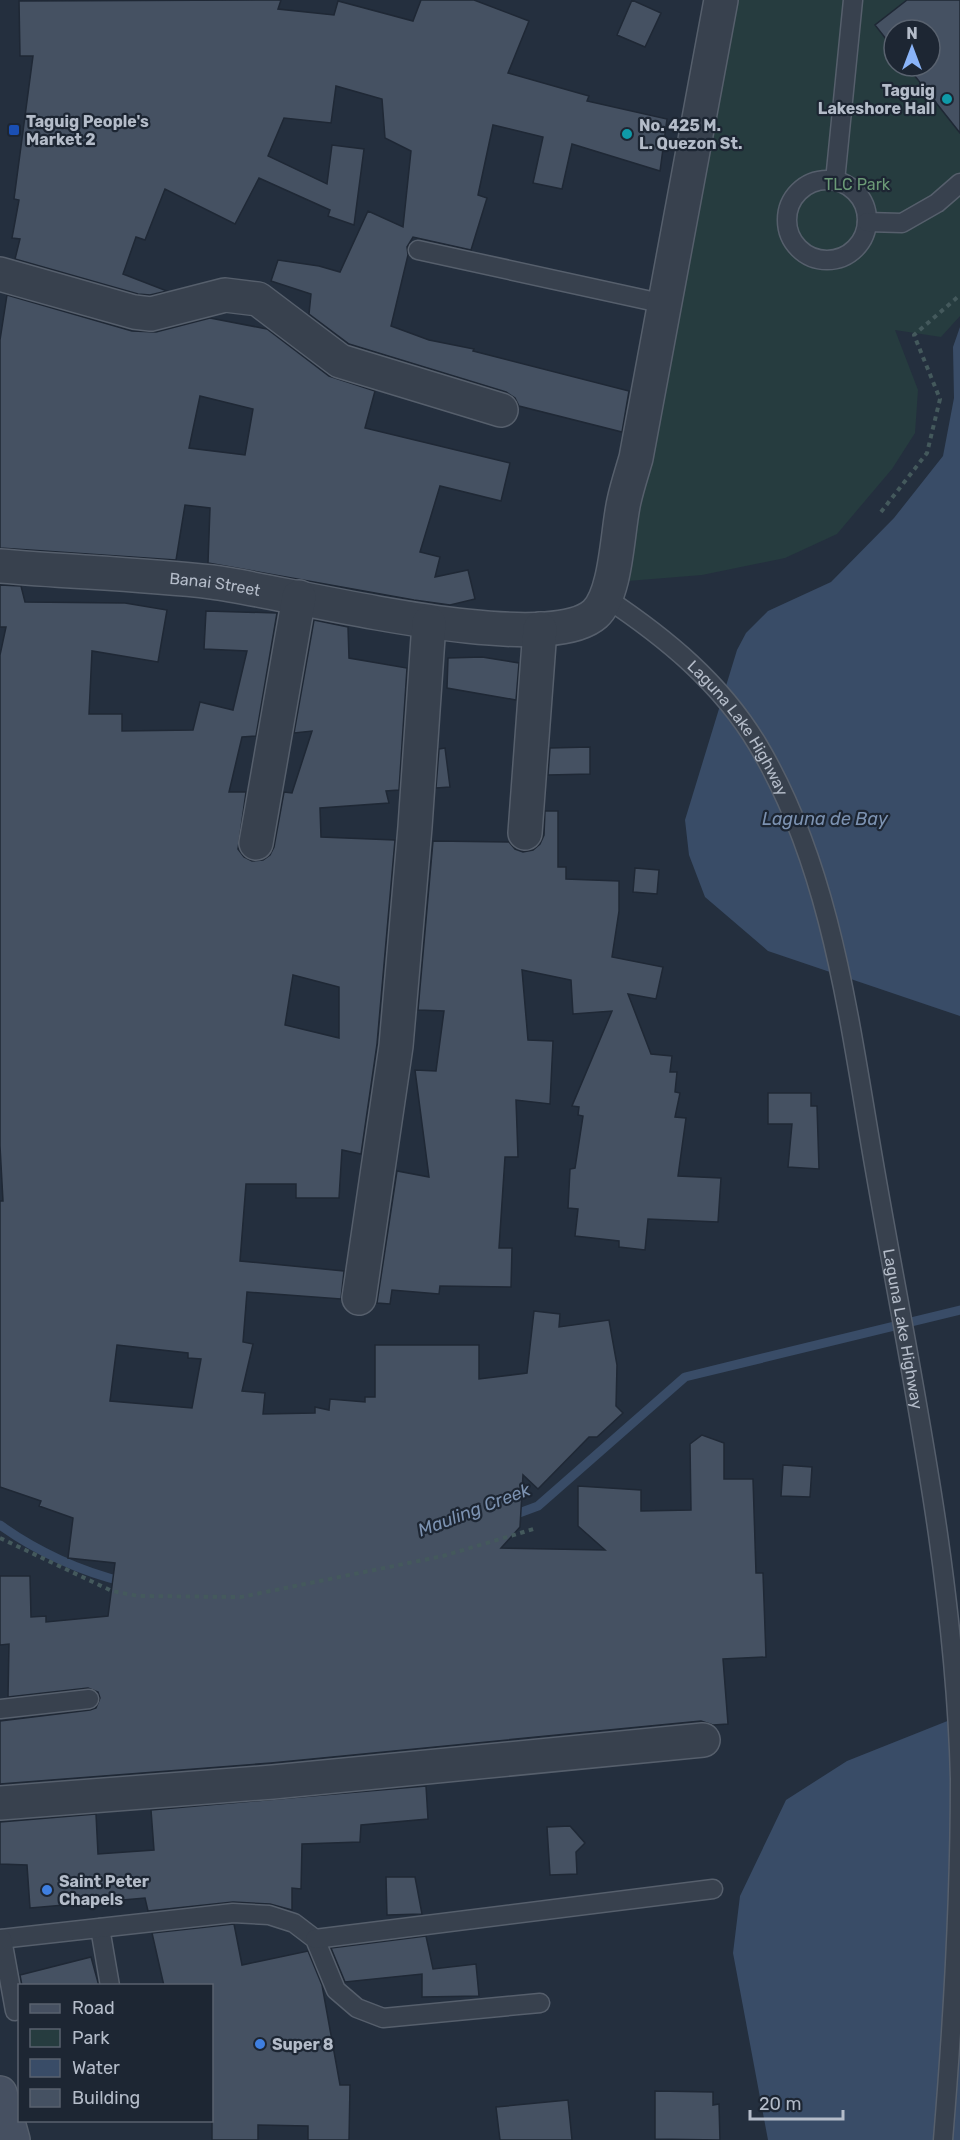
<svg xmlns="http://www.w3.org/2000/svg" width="960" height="2140" font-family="Rubik,sans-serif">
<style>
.green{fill:#263c3f;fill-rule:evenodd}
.water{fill:#394c67}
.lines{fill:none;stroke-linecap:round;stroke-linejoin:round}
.stream{stroke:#394c67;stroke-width:9}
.building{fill:#455162;stroke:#1f2835;stroke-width:1.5;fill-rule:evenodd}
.service-casing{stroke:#565f6c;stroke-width:21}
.minor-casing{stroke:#565f6c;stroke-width:36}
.secondary-casing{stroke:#565f6c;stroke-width:36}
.path{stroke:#44595c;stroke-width:4;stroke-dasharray:4.5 4.5;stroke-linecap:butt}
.service{stroke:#38414e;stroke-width:18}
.minor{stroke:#38414e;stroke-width:33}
.secondary{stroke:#465061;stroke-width:33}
.culture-dot{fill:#0f9aa8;stroke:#1d2633;stroke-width:2}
.transit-dot{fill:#1a4fb4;stroke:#1d2633;stroke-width:2}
.shop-dot{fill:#3f7fe0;stroke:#1d2633;stroke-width:2}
.labels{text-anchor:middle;stroke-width:4.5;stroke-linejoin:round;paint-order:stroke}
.poi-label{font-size:16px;font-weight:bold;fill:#b4bcc9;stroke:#1d2633;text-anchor:start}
.park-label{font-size:16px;fill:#6b9a76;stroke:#1d2633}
.street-label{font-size:16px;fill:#b4bcc9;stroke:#1d2633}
.water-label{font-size:18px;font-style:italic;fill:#7c92b1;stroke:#1d2633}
</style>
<rect width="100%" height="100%" fill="#242f3e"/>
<path class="green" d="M731 0H960V316L941 337 895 330 918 390 915 433 892 469 837 534 785 558 702 575 615 582ZM894 30H930V66H894Z"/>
<path class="water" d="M960 327V1016L768 951 705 897 689 855 685 820 737 650 746 633 768 611 831 582 894 518 943 456 954 398 953 347Z
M960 1716V2140H768L733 1953 740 1896 786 1800 847 1761Z"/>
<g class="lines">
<path class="stream" d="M511 1516 538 1506 685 1377 960 1310
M0 1525C36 1551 81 1572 125 1582"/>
</g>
<path class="building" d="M281 0 278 9 334 15 338 1 413 21 421 0H474L529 21 508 73 589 96 587 101 667 119 660 171 572 144 562 189 533 183 543 137 493 125 478 195 487 198 471 250 413 237 407 247 408 255 391 326 429 340 474 349 473 351 629 391 622 432 519 406 515 398 506 392 349 344 309 314 311 294 271 281 278 260 319 266 340 272 368 211 403 227 411 151 385 138 382 99 336 86 331 123 284 118 268 156 327 184 332 145 364 149 354 225 328 216 330 210 259 178 235 224 165 189 145 240 136 237 123 274 167 291 150 295 138 294 15 259 20 239 12 238 19 200 14 199 33 56H20L19 1Z
M632 0 661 13 645 47 617 35Z
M907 0H960V133L907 66H930V30H894V49L875 25Z
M7 295 132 331 156 332 210 318 267 329 329 376 375 391 365 428 510 463 501 501 440 486 420 552 440 557 435 577 468 570 475 599 450 605 414 600 208 563 210 508 185 505 176 560 0 548V340ZM200 396 253 409 245 455 189 448Z
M0 585 21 586 25 602 125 603 167 610 158 662 92 651 89 714H122V731L193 730 200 702 233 710 247 651 204 649 206 611 277 613 256 736 242 737 229 792H246L238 849 244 857 252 861 263 860 270 855 274 847 284 792 292 793 312 731 294 733 314 620 348 627 349 658 407 668 399 790 386 791 389 803 320 808 321 837 395 840 377 1044 361 1154 342 1150 339 1198H296V1184H246L240 1261 344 1271 341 1299 247 1292 243 1342 253 1344 242 1391 265 1393 263 1414 315 1413V1407L329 1410 330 1399 365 1402V1397H375V1345H479V1379L527 1373 534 1311 560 1314 559 1327 609 1320 617 1365 616 1406 623 1413 597 1437H589L538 1489 523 1475 520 1527 501 1548 605 1550 578 1526V1486L641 1490V1511L691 1510 690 1444 702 1435 724 1443V1479H753L756 1573H763L766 1657 723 1659 728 1724 713 1725 701 1721 271 1763 0 1784V1721L90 1710 96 1708 100 1698 98 1692 88 1688 8 1697 9 1644 0 1645V1576H30L31 1617 46 1616V1622L108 1616 115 1563 68 1558 73 1518 39 1506 41 1501 0 1487V1201H3L0 1146V655L6 627H0ZM293 975 339 987V1038L285 1025ZM117 1345 188 1353V1358L201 1359 192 1408 110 1401Z
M482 657 519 663 516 700 447 688 448 658Z
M590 747V774L548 775 550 748Z
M445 748 450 787 436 788 439 749Z
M545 811H558V867H566V879L619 881V911L612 957 663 967 656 999 628 994 651 1054 672 1056 670 1072H677L675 1092 680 1093 675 1117 686 1118 678 1176 721 1178 718 1222 648 1219 645 1250 619 1247V1241L575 1236 578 1209 568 1208 570 1169 575 1168 583 1116 578 1115 579 1107 572 1106 612 1011 573 1014 571 980 522 970 528 1040 553 1041 550 1104 516 1100 518 1157H505L499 1248H512L511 1287 440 1286 439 1294 392 1290 390 1304 377 1303 397 1171 429 1177 415 1070 436 1071 444 1011 418 1010 433 841 509 842 515 849 523 852 533 850 540 844 544 835Z
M635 868 659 870 657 894 633 892Z
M768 1093H811V1106H817L819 1169 788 1167 792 1124H768Z
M783 1465 812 1467 810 1497 781 1496Z
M426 1786 428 1819 361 1825 360 1842 302 1844 301 1889 292 1888V1910L270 1904 233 1902 148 1911 145 1898 30 1908 27 1865 0 1864V1822L96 1814 98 1854 154 1850 151 1810Z
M570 1826 585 1843 576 1852 577 1874 550 1875 547 1827Z
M386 1877H415L422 1914 387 1915Z
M234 1924 242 1965 308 1951 322 1985 340 2085H350L349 2140H308V2126L258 2125V2140H212V1986H164L152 1933Z
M426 1936 433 1969 476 1964 479 1996 422 1997V1974L345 1982 331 1948Z
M91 1957 99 1986H22L20 1975Z
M655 2091 713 2092V2105L719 2104 720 2140 655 2139Z
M568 2100 572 2140H500L496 2107Z"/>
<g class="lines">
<defs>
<g id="service">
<circle cx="827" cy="220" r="40"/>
<path d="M835 181 853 0"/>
<path d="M867 222 902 223 937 203 960 183"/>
<path d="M418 250 665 304"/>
<path id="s1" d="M606 598C666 638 721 683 758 745 833 871 850 1028 875 1170 910 1372 955 1574 960 1779 960 1900 953 2020 943 2140"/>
<path d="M0 1709 89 1699"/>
<path d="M100 1928 110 1986"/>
<path d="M0 1939 233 1913 269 1915 294 1923 315 1939 336 1990 357 2008 383 2018 540 2003"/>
<path d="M2 1939 15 2011"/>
<path d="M315 1939 713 1889"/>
</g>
<g id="minor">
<path d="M0 274 134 312 151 314 225 295 258 299 340 361 501 410"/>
<path id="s2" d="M0 566C71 572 142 574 212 582 285 591 543 660 595 614 617 594 617 531 624 501 627 487 632 472 636 458L721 0"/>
<path d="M525 833 540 629"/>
<path d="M256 843 299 597"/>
<path d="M359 1298 396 1046 415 827 429 623"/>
<path d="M0 1803 273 1782 703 1740"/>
</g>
<path id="secondary" d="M0 2093 13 2140"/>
</defs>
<use href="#service" class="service-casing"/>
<use href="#minor" class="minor-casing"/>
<use href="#secondary" class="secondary-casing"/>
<path class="path" d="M881 512 927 453 940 399 914 335 960 295
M0 1538 112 1591 138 1596 241 1597 443 1556 537 1528"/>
<use href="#service" class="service"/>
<use href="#minor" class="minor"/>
<use href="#secondary" class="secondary"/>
</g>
<g class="culture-dot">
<circle cx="947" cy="99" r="6"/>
<circle cx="627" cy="134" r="6"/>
</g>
<rect class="transit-dot" x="8" y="124" width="12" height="12" rx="3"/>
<g class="shop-dot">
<circle cx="47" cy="1890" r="6"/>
<circle cx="260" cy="2044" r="6"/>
</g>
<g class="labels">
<g class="poi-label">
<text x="935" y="96" text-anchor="end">Taguig<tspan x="935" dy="18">Lakeshore Hall</tspan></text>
<text x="26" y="127">Taguig People's<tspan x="26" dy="18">Market 2</tspan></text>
<text x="639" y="131">No. 425 M.<tspan x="639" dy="18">L. Quezon St.</tspan></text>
<text x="59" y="1887">Saint Peter<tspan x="59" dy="18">Chapels</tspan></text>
<text x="272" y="2050">Super 8</text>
</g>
<g class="park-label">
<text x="857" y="190">TLC Park</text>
</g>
<g class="street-label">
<text dy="6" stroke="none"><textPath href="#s2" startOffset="216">Banai Street</textPath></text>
<text dy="6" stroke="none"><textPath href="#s1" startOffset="188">Laguna Lake Highway</textPath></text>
<text dy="6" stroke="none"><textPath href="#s1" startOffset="818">Laguna Lake Highway</textPath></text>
</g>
<g class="water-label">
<text x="825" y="825">Laguna de Bay</text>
<text transform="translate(474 1510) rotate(-21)" y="6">Mauling Creek</text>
</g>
</g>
<rect x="18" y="1984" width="195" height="138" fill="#1d2633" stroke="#59626f" stroke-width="1.5"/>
<rect x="30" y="2004" width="30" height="9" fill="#465061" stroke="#59626f" stroke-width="1.5"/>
<text x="72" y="2014" font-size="18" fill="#b4bcc9">Road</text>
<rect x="30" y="2029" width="30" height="18" fill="#263c3f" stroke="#59626f" stroke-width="1.5"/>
<text x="72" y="2044" font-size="18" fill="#b4bcc9">Park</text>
<rect x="30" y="2059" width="30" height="18" fill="#394c67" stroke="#59626f" stroke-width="1.5"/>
<text x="72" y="2074" font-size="18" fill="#b4bcc9">Water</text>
<rect x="30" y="2089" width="30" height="18" fill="#455162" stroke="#59626f" stroke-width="1.5"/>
<text x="72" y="2104" font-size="18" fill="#b4bcc9">Building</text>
<g transform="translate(912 48)"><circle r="28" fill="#1d2633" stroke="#59626f" stroke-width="1.5"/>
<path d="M0-4.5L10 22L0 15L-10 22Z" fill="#8ab4f8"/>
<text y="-9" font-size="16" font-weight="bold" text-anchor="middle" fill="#b4bcc9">N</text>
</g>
<path d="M750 2110v9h93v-9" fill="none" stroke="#b4bcc9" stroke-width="3"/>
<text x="759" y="2110" font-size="18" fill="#b4bcc9" stroke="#1d2633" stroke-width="4.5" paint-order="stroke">20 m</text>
</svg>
